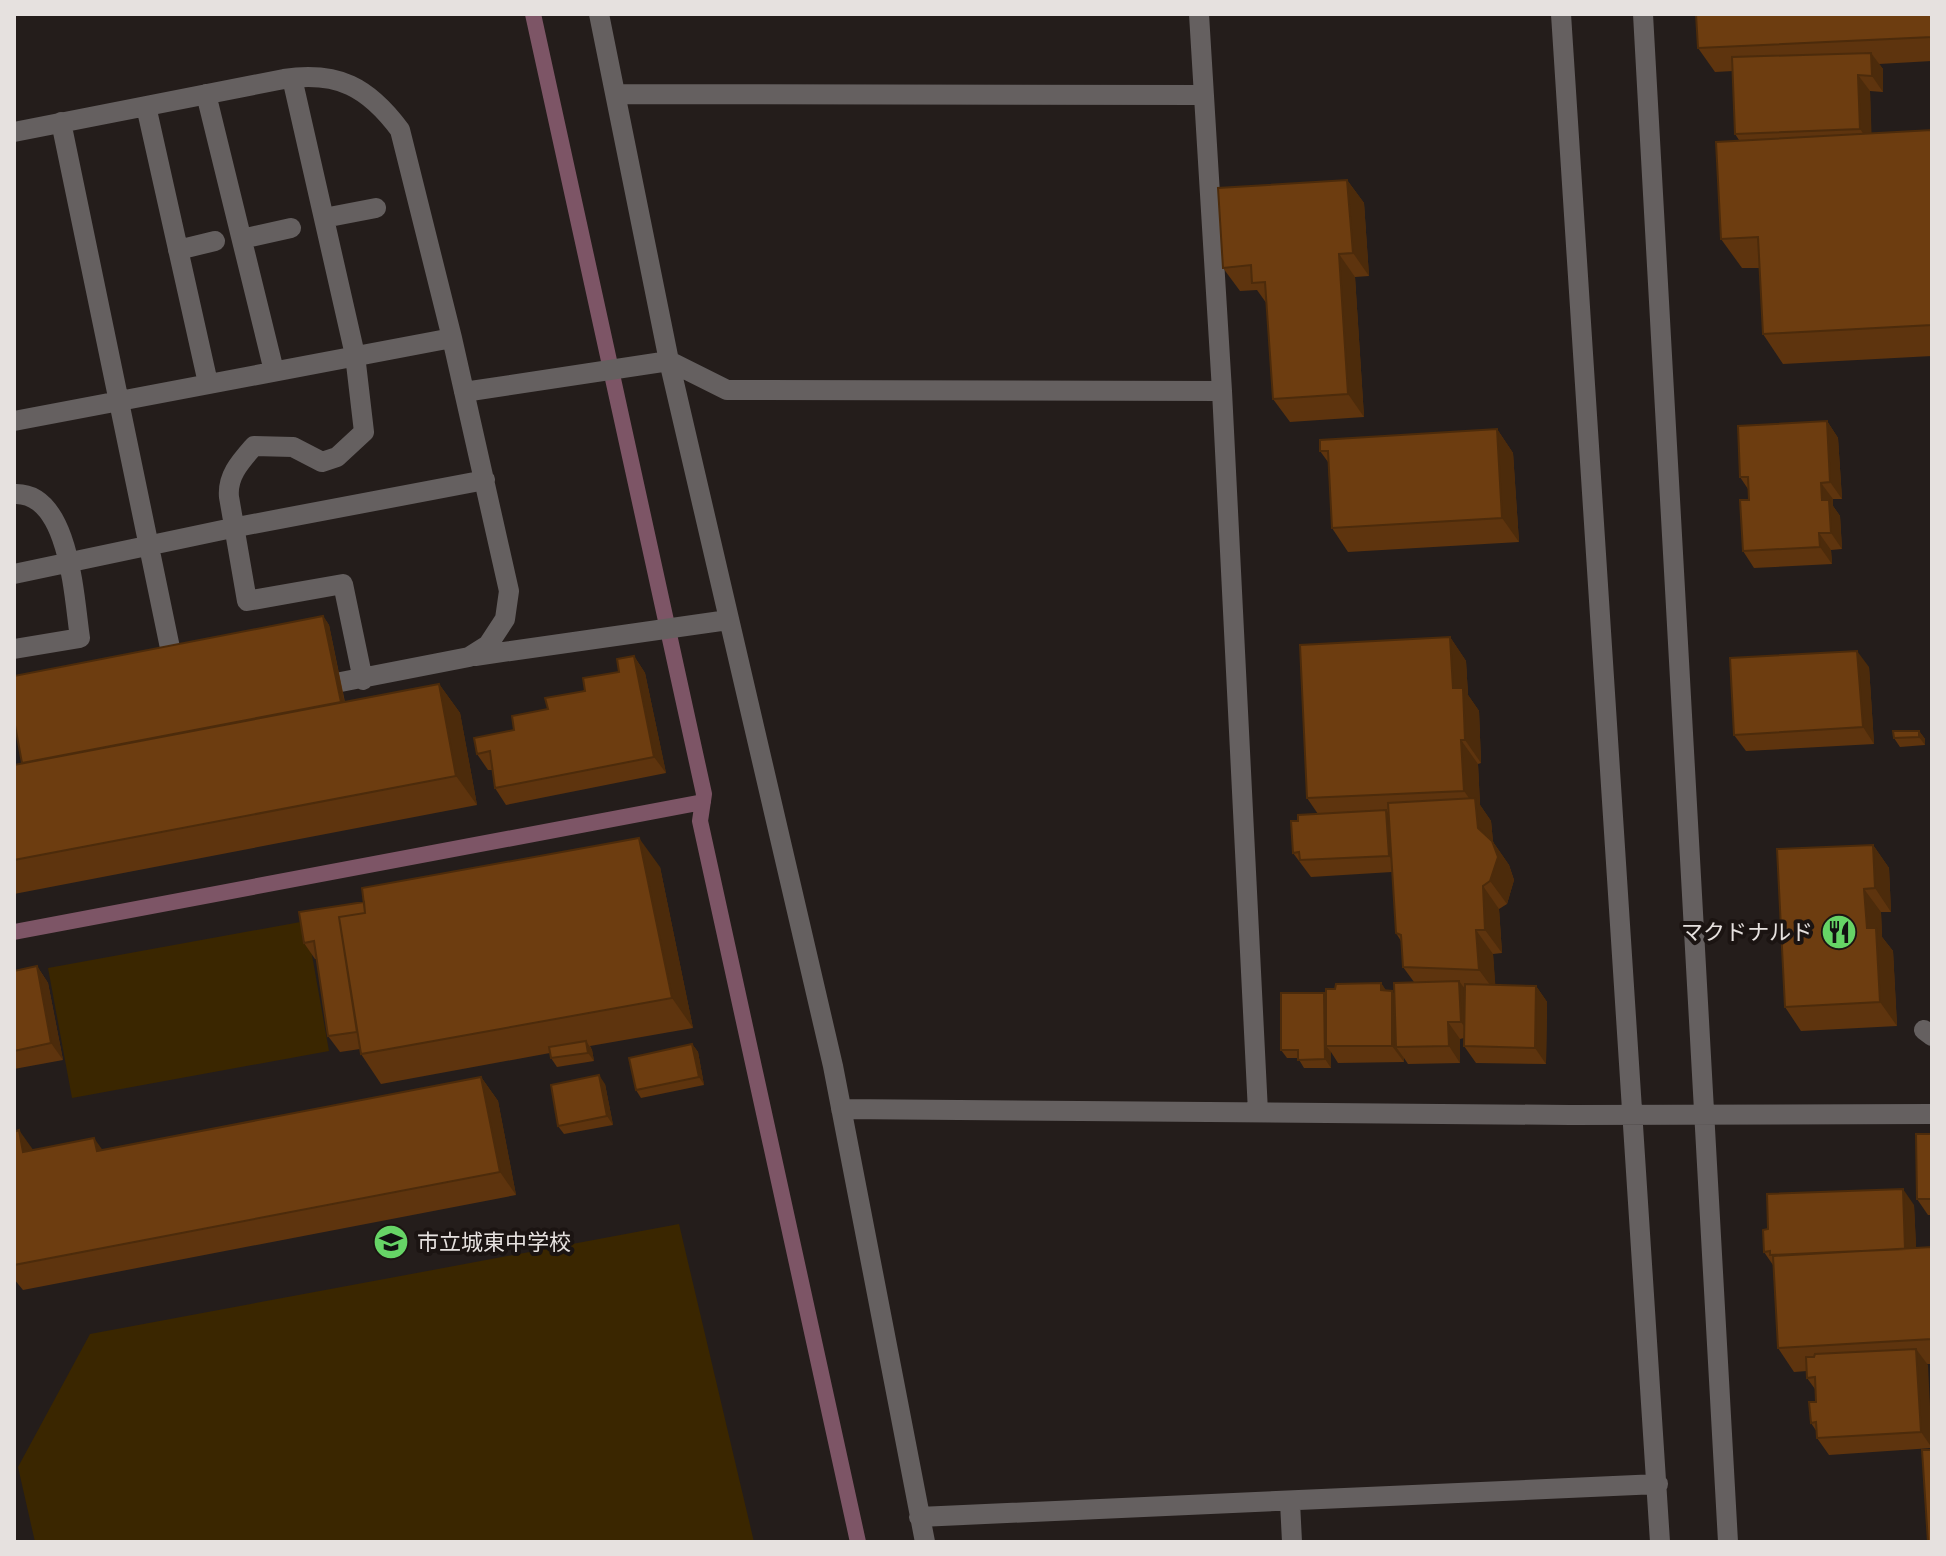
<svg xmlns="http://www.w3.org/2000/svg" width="1946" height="1556" font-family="'Source Sans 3','Noto Sans JP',sans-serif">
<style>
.green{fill:#3a2600}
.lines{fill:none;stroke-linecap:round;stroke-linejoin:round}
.stream{stroke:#7d5566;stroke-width:16}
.minor{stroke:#656060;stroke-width:20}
.wall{fill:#5e340e}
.shaded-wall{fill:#4c2b0b}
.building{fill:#6d3d10;stroke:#4c2b0b;stroke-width:2}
.labels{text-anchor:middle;stroke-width:8;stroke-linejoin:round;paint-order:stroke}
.poi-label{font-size:22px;fill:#e6e1df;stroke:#1b1412;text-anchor:end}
</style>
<rect width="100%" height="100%" fill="#241d1b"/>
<path class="green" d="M306 921 329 1051 72 1098 48 968Z
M679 1224 754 1542H35L18 1467 90 1334Z"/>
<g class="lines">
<path class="stream" d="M533 14 704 794 700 821 858 1542
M14 932 703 802"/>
<path class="minor" d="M599 14 669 361 833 1066 925 1542
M1199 14 1222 391 1258 1112
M1561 14 1660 1542
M1643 14 1728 1542
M292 78 355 355 364 432 337 457 322 462 293 447 254 446C240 462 227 476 229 497L247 601 343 584 363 680
M206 94 274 371
M616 94 1204 95
M146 106 208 383
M61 122 175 672
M14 132 284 79C338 71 368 87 400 130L452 338 509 591 505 619 488 645 469 657 315 687
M324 218 376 208
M242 239 291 228
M178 250 215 241
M464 392 669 361 727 390 1222 391
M14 421 452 338
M14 494C70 491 74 599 80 638L14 649
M14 574 232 528 485 480
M475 656 728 620
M1924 1030 1932 1036
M841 1109 1570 1115 1932 1114
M1290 1502 1292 1542
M919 1517 1658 1484"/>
</g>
<path class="wall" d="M1932 14V61L1879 64 1883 69V92L1870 91 1871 134 1932 130V356L1783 364 1763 334 1760 268H1742L1721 239 1739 140 1735 134 1733 71 1715 72 1698 48Z
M1347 180 1364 203 1369 276 1355 277 1364 417 1290 422 1273 399 1267 304 1257 290 1240 291 1223 268Z
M1827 421 1838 438 1842 499H1833V506L1840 516 1842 549 1831 550 1832 564 1754 568 1743 551 1749 500 1748 489 1740 477Z
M1497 429 1513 453 1519 542 1348 552 1332 528 1328 462 1320 451Z
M323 616 329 625 345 702 439 684 460 713 477 805 14 894V765L22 763Z
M1450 637 1466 661 1468 695 1479 711 1481 763 1478 764 1480 805 1491 821 1493 842 1509 865 1514 880 1507 904 1499 909 1502 953 1493 954 1495 985 1536 986 1547 1002 1546 1064 1476 1063 1464 1046V1038L1460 1039V1063L1408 1064 1404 1058V1062L1338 1063 1331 1052V1068H1304L1298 1058H1287L1281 1050 1326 995 1335 989 1381 983 1386 991H1392L1395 995 1414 982 1403 967 1401 941 1396 933 1392 872 1311 877 1293 853 1298 821 1318 814 1307 798Z
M634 656 645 673 666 773 506 805 495 788 492 770H488L477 754 548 709 619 672Z
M1869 667 1874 744 1746 751 1734 735Z
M1919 731 1925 739V745L1900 747 1894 738Z
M1873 845 1889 868 1891 912H1881L1882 937 1893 951 1897 1026 1801 1031 1785 1007Z
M660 867 693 1028 590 1046 592 1050 594 1061 557 1067 551 1058 550 1053 381 1084 361 1054 360 1049 340 1052 328 1036 317 959H315L304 943Z
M37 966 48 983 63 1060 14 1069V971Z
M692 1044 698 1052 704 1085 641 1098 636 1090Z
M481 1077 498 1101 516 1195 23 1290 14 1279V1132L33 1150H103Z
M605 1084 613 1125 564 1134 558 1126Z
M1932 1134V1215H1928L1917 1199Z
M1914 1205 1916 1248 1932 1247V1364H1927L1932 1448 1829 1455 1817 1438V1432L1811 1423 1816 1402 1815 1389 1807 1378V1371L1794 1372 1778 1348 1773 1265 1764 1252Z"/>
<path class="shaded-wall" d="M1871 53 1883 69V92L1872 76Z
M1858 75 1870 91 1872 146 1860 129Z
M1347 180 1364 203 1369 276 1353 253Z
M1339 254 1355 277 1364 417 1348 394Z
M1827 421 1838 438 1842 499 1830 482Z
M1497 429 1513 453 1519 542 1502 518Z
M1821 483 1833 499V506L1840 516 1842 549 1831 533 1822 500Z
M1819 533 1831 550 1832 564 1820 547Z
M323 616 329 625 351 734 345 726Z
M1450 637 1466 661 1468 695 1479 711 1481 763 1465 740 1453 688Z
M1857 651 1869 667 1874 744 1863 727Z
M634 656 645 673 666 773 654 757Z
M439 684 460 713 477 805 456 776Z
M1919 731 1925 739V745L1919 737Z
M1461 740 1478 764 1480 805 1491 821 1493 842 1509 865 1514 880 1507 904 1490 881 1478 828 1476 808 1464 791Z
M1386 810 1397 826 1400 872 1389 856Z
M639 838 660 867 693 1028 672 998Z
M1873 845 1889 868 1891 912 1875 888Z
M1483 886 1499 909 1502 953 1485 930Z
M1864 889 1881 912 1882 937 1893 951 1897 1026 1880 1002 1867 928Z
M1476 930 1493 954 1496 993 1479 970Z
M37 966 48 983 63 1060 51 1043Z
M1459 981 1471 997 1472 1038 1461 1022Z
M1381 983 1392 999V991L1403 1007 1396 1047 1404 1058V1062L1392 1046Z
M1536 986 1547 1002 1546 1064 1535 1048Z
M1324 993 1330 1001 1326 1046 1331 1052V1068L1325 1059Z
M1448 1022 1460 1039V1063L1449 1046Z
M586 1041 592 1050 594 1061 588 1053Z
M692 1044 698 1052 704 1085 699 1077Z
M599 1075 605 1084 613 1125 607 1116Z
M481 1077 498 1101 516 1195 500 1172Z
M19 1130 36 1154 23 1152Z
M94 1138 111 1162 97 1151Z
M1903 1189 1914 1205 1917 1265 1905 1249Z
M1916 1349 1928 1365 1932 1448 1921 1432Z"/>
<path class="building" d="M1696 14H1932V37L1698 48Z
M1871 53 1872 76 1858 75 1860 129 1735 134 1732 57Z
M1932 130V325L1763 334 1758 237 1721 239 1716 142Z
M1347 180 1353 253 1339 254 1348 394 1273 399 1265 282 1252 283 1251 265 1223 268 1218 188Z
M1827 421 1830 482 1821 483 1822 500H1829L1831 533H1819L1820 547 1743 551 1740 500H1749L1748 477H1740L1738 426Z
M1497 429 1502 518 1332 528 1328 451H1320V440Z
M323 616 341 702 22 763 14 720V676Z
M1450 637 1453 688H1463L1465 740H1461L1464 791 1307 798 1300 645Z
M1857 651 1863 727 1734 735 1730 658Z
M634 656 654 757 495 788 490 751 477 754 474 738 514 730 512 716 548 709 545 698 585 691 583 678 619 672 617 659Z
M439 684 456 776 14 860V765Z
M1893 731H1919V737L1894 738Z
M1475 798 1478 828 1492 841 1498 857 1490 881 1483 886 1485 930H1476L1479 970 1403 967 1401 935 1396 933 1388 803Z
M1386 810 1389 856 1300 860 1299 852 1293 853 1291 821H1298V815Z
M639 838 672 998 361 1054 339 917 365 913 362 888Z
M1873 845 1875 888 1864 889 1867 928H1876L1880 1002 1785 1007 1777 849Z
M364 902 365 913 339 917 357 1032 328 1036 314 941 304 943 299 912Z
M37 966 51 1043 14 1051V971Z
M1459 981 1461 1022H1448L1449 1046 1396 1047 1394 983Z
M1381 983V990L1392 991V1046H1326V989H1335L1336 984Z
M1465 984 1536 986 1535 1048 1464 1046Z
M1281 993H1324L1325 1059 1298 1060V1050H1281Z
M586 1041 588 1053 551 1058 549 1047Z
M692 1044 699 1077 636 1090 629 1058Z
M599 1075 607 1116 558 1126 551 1085Z
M481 1077 500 1172 14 1265V1132L19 1130 23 1152 94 1138 97 1151Z
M1916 1134H1932V1199H1917Z
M1903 1189 1905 1249 1770 1255V1251L1764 1252 1763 1230 1768 1229 1767 1194Z
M1932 1247V1339L1778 1348 1773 1256Z
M1916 1349 1921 1432 1817 1438 1816 1422 1811 1423 1809 1402H1816L1815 1377 1807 1378 1806 1357H1814L1815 1354Z
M1922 1450H1932V1542H1928Z"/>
<defs>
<symbol id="restaurant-disc" viewBox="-11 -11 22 22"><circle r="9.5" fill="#66d466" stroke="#1b1412"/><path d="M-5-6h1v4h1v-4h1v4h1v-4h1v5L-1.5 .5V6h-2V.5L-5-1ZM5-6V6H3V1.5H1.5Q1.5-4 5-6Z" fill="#111"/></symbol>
<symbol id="school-disc" viewBox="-11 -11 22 22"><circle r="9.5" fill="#66d466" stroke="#1b1412"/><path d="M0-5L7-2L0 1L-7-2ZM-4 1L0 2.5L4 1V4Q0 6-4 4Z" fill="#111"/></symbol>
</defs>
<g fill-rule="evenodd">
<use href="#restaurant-disc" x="1819" y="912" width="40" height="40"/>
<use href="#school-disc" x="371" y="1222" width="40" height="40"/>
</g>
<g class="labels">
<g class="poi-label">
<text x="1813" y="940">マクドナルド</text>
<text x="417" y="1250" text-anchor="start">市立城東中学校</text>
</g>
</g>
<rect width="1946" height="1556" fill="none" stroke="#e6e1df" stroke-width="32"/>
</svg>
